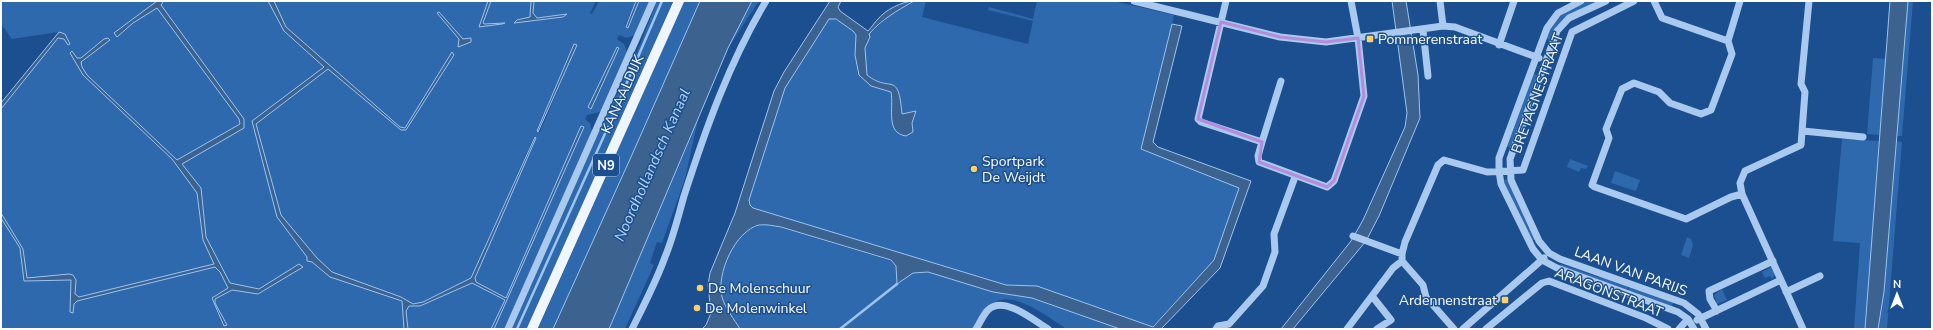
<svg xmlns="http://www.w3.org/2000/svg" width="1933" height="330" font-family="'Nunito Sans',sans-serif">
<style>
.green{fill:#2e69ad;fill-rule:evenodd}
.water{fill:#3c6290;stroke:#9cc4f0}
.lines{fill:none;stroke-linecap:round;stroke-linejoin:round}
.stream{stroke:#9cc4f0;stroke-width:2.5}
.minor{stroke:#a9c9ee;stroke-width:7}
.major{stroke:#f0f6ff;stroke-width:10}
.marked{fill:none;stroke:#b68bdc;stroke-width:3;stroke-linejoin:round}
.poi-dot{fill:#ffd166;stroke:#1b4f8f;stroke-width:1.5}
.labels{text-anchor:middle;stroke-width:3;stroke-linejoin:round;paint-order:stroke}
.shield{fill:#1b4f8f;stroke:#bbcadd;stroke-width:1}
.shield-label{font-size:13px;font-weight:bold;fill:#fff}
.poi-label{font-size:14px;fill:#fff;stroke:#1b4f8f;text-anchor:start}
.street-label{font-size:14px;fill:#fff;stroke:#1b4f8f}
.water-label{font-size:15px;font-style:italic;fill:#b5d3f5;stroke:#1b4f8f}
</style>
<rect width="100%" height="100%" fill="#1b4f8f"/>
<path class="green" d="M1 1H596L590 13 592 14 599 1H636L625 26 630 24 639 1H651L635 35 627 38 619 35 617 39 624 44 627 52 600 112 587 115 585 119 590 123 592 132 505 329H494L583 127 581 126 506 298 476 282 475 278 536 138 534 137 471 278 423 302 414 304 420 306 472 282 505 300 491 329H1V109L53 44 58 38 64 39 65 34 59 32 12 39 1 24ZM577 44 540 132 537 131 569 55ZM616 48 619 49 599 92 589 107Z
M657 1H673L527 329H512L594 143 640 45Z
M684 1H700L631 157 553 329H538Z
M752 1H759L728 48Z
M914 1H926L922 17 1028 44 1033 21 988 10 989 7 1033 19 1037 1H1113L1174 15 1141 149 1239 188 1214 260 1152 327 1037 286 1006 285 753 208 750 205 749 200 785 88 829 19H836L853 31 869 34 894 12Z
M1587 1H1601C1577 12 1560 15 1550 40L1544 38C1552 18 1569 10 1587 1Z
M1908 1H1913L1902 136H1896Z
M1873 58 1886 59 1880 135 1867 134Z
M1532 73 1537 75 1511 148 1506 146Z
M698 120 685 179 662 243 657 242 650 263 654 265 625 329H609Z
M1842 139 1880 141 1865 329H1854L1860 243 1833 241Z
M1896 141 1902 142 1887 329H1878L1884 292Z
M1570 159 1588 166 1586 169 1581 168 1579 172 1567 167Z
M1615 171 1640 180 1636 191 1611 183Z
M1507 179 1536 239 1531 241 1503 184 1504 180Z
M769 224 891 261 896 266 897 284 913 273 928 272 993 292 1032 298 1120 329H1064V327C1046 316 1009 286 990 306 984 312 979 322 974 329H740C734 319 725 308 722 297 717 280 730 245 743 234 751 228 759 225 769 224Z
M1687 237 1691 239 1693 245 1689 258 1681 255Z
M1561 264 1598 277 1610 278 1629 284 1627 290 1560 266Z
M1771 267 1775 274 1772 279 1770 276 1765 278 1762 272Z
M1630 285 1674 301 1672 306 1628 291Z
M1722 289 1727 300 1717 304 1714 295Z"/>
<path class="water" d="M157 1H164L161 5 244 119V128L182 164 201 188 206 237 230 283 259 289 299 264 303 267 258 294 232 290 215 299V303L227 325 224 326 212 298 228 288 220 272 215 267 77 301 74 304 73 313 70 312 71 280 24 281 20 248 1 218V213L23 249 27 278 69 274 73 275 76 280 75 294 79 297 214 264 203 240 197 193 172 159 83 75 70 53 72 51 77 58H81L104 39 108 38 110 40 81 62 82 67 87 75 177 160 240 124 239 119 157 8 133 23 117 37 114 33Z
M268 1H274L286 27 400 127 405 128 452 52 454 55 406 130H401L328 69 256 124 281 215 317 258 332 272 401 297 413 304 423 302 471 278 535 137 536 138 475 278 476 282 506 298 581 126 584 127 494 329H491L505 300 472 283 420 306H409L406 311 408 329H404L402 301 330 277 312 262 307 261V257L277 217 252 121 324 67 284 31Z
M488 1H491L483 23 484 24 505 23 502 24 479 27Z
M531 1H534L533 13 537 18 567 14 563 17 514 23 517 20 530 17Z
M636 1H639L628 28 626 27Z
M700 1H752L728 48 609 329H553L631 157Z
M830 1H841L838 7 840 11 868 31C872 27 874 23 878 19 885 10 903 1 914 1 898 10 881 20 869 34L870 37 865 48 867 75C891 94 898 69 902 114L916 111 912 123 913 132 906 136C885 133 894 108 891 92L871 86 859 75 855 55 856 35 853 31 836 19H829L785 88 749 200 750 205 753 208 1006 285 1037 286 1153 327 1214 260 1239 188 1141 149 1172 24 1182 26 1153 142 1158 147 1251 181 1220 268 1161 329H1120L1032 298 993 292 928 272 913 273 897 284 896 266 891 260 781 227C774 226 767 224 759 225 735 231 716 274 722 297 725 308 734 319 740 329H702L706 325 711 313 708 285 710 273 735 213 774 91 784 72Z
M1392 1H1406L1418 75 1420 118 1379 216 1366 241 1293 329H1281L1351 241 1363 220 1405 127 1407 113Z
M1890 1H1908L1884 292 1878 329H1865Z
M439 12 463 39 471 38V42L458 47 459 39 437 13Z
M59 32 65 34 70 44 68 45 64 39 58 38 1 109V103Z
M574 44 577 45 538 132 537 131Z
M617 47 619 48 591 109 588 107Z"/>
<g class="lines">
<path class="stream" d="M610 122 662 1
M517 329 608 127
M840 329 897 284"/>
<path class="minor" d="M1134 1 1280 37 1326 42 1443 26 1455 27 1539 58
M1226 1 1198 119 1201 122 1262 142 1258 156 1259 162 1327 187 1334 181 1364 96 1358 38 1351 1
M1440 1 1443 26
M1581 1 1558 13 1547 28 1499 158V171L1501 184 1533 249 1542 260 1557 268 1678 312 1688 319 1694 329
M1606 1 1569 18 1557 31 1510 159 1511 180 1539 241 1549 253 1560 259 1684 303 1698 314 1706 329
M1654 1 1662 18 1728 41 1740 1
M1423 30 1428 76
M1728 41 1732 54 1711 110 1701 114 1670 103 1659 92 1634 83 1622 89 1606 129 1609 138 1592 185 1595 187 1686 219 1731 197 1742 194
M1499 45 1514 1
M1803 131 1863 137
M1262 142 1281 81
M1353 236 1402 254
M1781 280 1803 329
M1786 292 1820 276
M1372 296 1391 320 1377 329
M1717 311 1710 299 1709 291 1773 261
M1697 320 1781 280 1742 194 1740 183 1745 171 1801 145 1805 92 1801 84 1809 1
M508 329 653 1
M632 329C644 305 656 282 665 257 673 238 678 217 684 196 706 128 729 63 766 1
M976 329C980 323 983 315 988 310 1004 295 1033 320 1048 329
M1216 329 1218 326 1229 324 1263 286 1275 252 1274 234 1295 177
M1347 329 1393 268 1402 261
M1454 329 1426 297 1423 285 1402 261V254L1405 242 1438 165 1444 160 1487 172 1523 170 1572 32 1634 1
M1463 329 1544 258
M1486 329 1542 283 1549 281 1646 318 1668 329
M1679 329 1688 319"/>
<path class="major" d="M532 329 679 1"/>
</g>
<path class="marked" d="M1221 22 1280 37 1326 42 1358 38 1364 96 1334 181 1327 187 1259 162 1262 142 1198 119Z"/>
<g class="poi-dot">
<rect x="1366" y="35" width="8" height="8" rx="2"/>
<circle cx="974" cy="169" r="4"/>
<circle cx="700" cy="288" r="4"/>
<rect x="1501" y="296" width="8" height="8" rx="2"/>
<circle cx="697" cy="308" r="4"/>
</g>
<g class="labels">
<rect class="shield" x="593" y="154" width="26" height="22" rx="3"/>
<g class="shield-label">
<text x="606" y="170">N9</text>
</g>
<g class="poi-label">
<text x="1378" y="44">Pommerenstraat</text>
<text x="982" y="166">Sportpark<tspan x="982" dy="16">De Weijdt</tspan></text>
<text x="708" y="293">De Molenschuur</text>
<text x="1497" y="305" text-anchor="end">Ardennenstraat</text>
<text x="705" y="313">De Molenwinkel</text>
</g>
<g class="street-label">
<text transform="translate(1537 93) rotate(-70)" y="5">BRETAGNESTRAAT</text>
<text transform="translate(622 94) rotate(-66)" y="5">KANAALDIJK</text>
<text transform="translate(1631 271) rotate(20)" y="5">LAAN VAN PARIJS</text>
<text transform="translate(1609 292) rotate(21)" y="5">ARAGONSTRAAT</text>
</g>
<g class="water-label">
<text transform="translate(652 165) rotate(-66)" y="5">Noordhollandsch Kanaal</text>
</g>
</g>
<rect width="1933" height="330" fill="none" stroke="#ffffff" stroke-width="4"/>
<g transform="translate(1897 294)" stroke="#1b4f8f" stroke-width="3" paint-order="stroke">
<path d="M0-3L7 15L0 10L-7 15Z" fill="#ffffff"/>
<text y="-6" font-size="11" font-weight="bold" text-anchor="middle" fill="#ffffff">N</text>
</g>
</svg>
